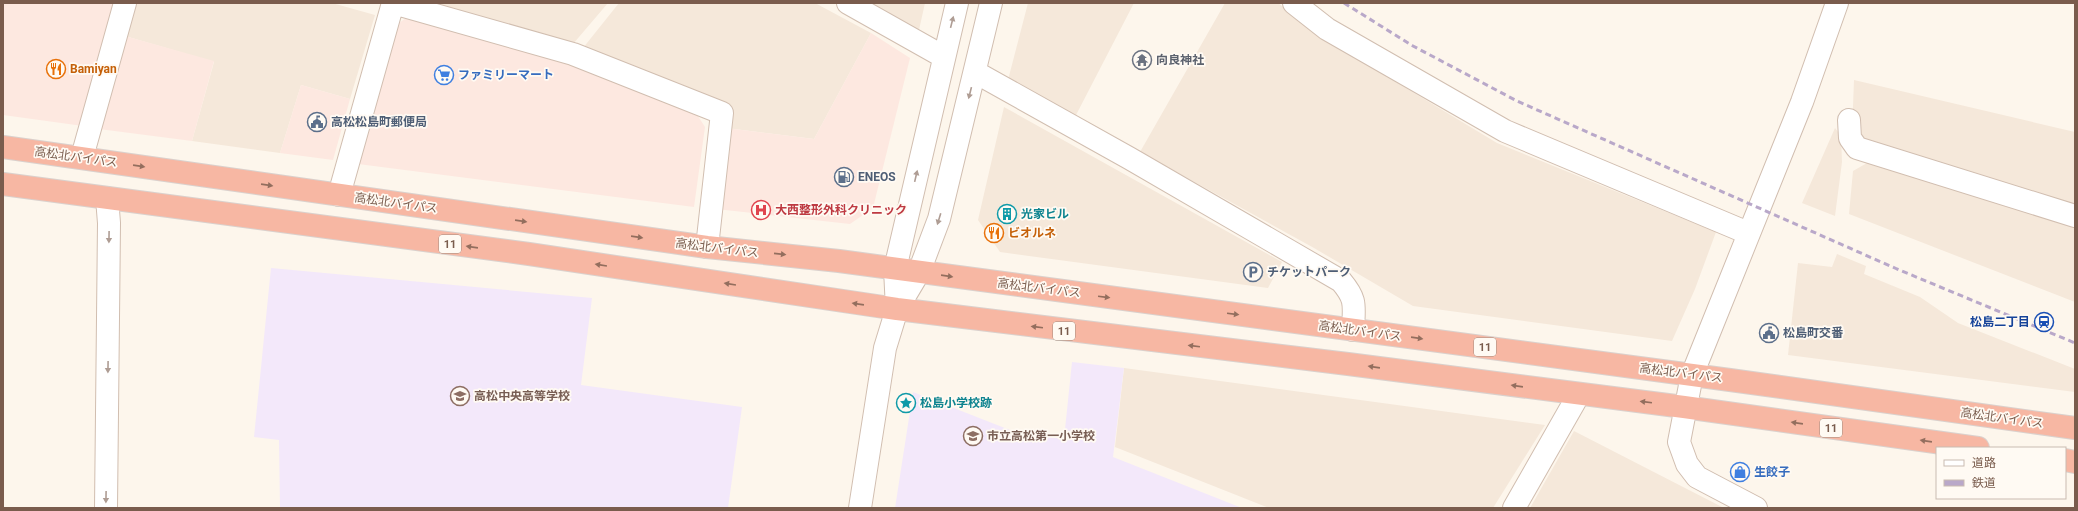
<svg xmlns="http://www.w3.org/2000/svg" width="2078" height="511" font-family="Roboto,'Noto Sans JP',sans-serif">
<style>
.residential{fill:#f5e8da}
.commercial{fill:#fde8e0}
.education{fill:#f3e8fa}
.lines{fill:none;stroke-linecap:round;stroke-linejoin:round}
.minor-casing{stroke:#d1beb0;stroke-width:24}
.highway-casing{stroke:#dad1cd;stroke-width:24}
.minor{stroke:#fff;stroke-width:22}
.highway{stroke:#f7b7a3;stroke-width:22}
.rail{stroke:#b9a8c9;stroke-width:3;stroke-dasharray:6 4;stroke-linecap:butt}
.oneway{fill:#af9d94}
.oneway2{fill:#936e5e}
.labels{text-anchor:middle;stroke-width:3.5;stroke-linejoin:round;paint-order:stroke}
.shield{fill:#fffaf3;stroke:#a28b7f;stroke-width:1}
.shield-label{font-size:11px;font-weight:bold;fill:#7a5c4d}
.worship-label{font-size:12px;font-weight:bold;fill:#5b616d;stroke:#fffaf3;text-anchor:start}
.food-label{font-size:12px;font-weight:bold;fill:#c56008;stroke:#fffaf3;text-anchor:start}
.shop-label{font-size:12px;font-weight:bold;fill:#366cbe;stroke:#fffaf3;text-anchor:start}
.service-label{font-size:12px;font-weight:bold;fill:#4e5e75;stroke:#fffaf3;text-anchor:start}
.street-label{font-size:12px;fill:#7a5c4d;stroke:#fffaf3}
.health-label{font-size:12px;font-weight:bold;fill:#be3a42;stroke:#fffaf3;text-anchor:start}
.culture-label{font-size:12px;font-weight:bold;fill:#0d838f;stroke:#fffaf3;text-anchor:start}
.transit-label{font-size:12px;font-weight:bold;fill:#164399;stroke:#fffaf3;text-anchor:end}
.education-label{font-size:12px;font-weight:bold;fill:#785e54;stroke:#fffaf3;text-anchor:start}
</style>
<rect width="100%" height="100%" fill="#fdf6ec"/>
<path class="residential" d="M134 3H332L375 15 350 99 301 85 280 153 192 141 214 62 125 36Z
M433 3H608L573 44Z
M619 3H815L871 33 814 139 726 128 583 48Z
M869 3H925L919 30 886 12Z
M1028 3H1134L1075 117 1008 80Z
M1225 3H1278L1323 38 1497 143 1716 232 1695 289 1672 341 1413 306 1314 248 1140 152Z
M1854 80 2075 132V204L1863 145 1852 132Z
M1004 107 1282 262 1268 288 1000 252 978 220Z
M1835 128 1841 136 1842 162 1835 216 1802 203Z
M1867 163 2075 224V302L1849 214 1853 171Z
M1837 254 1866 266 1864 274 1920 297 1958 323 2075 369V392L1788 355 1798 263 1832 267Z
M1124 368 1545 425 1493 508H1269L1115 447Z
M1574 431 1724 508H1530Z"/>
<path class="commercial" d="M3 3H116L83 126 3 115Z
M409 16 566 63 696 113 705 127 694 207 358 164 396 25Z
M871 33 910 58 873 208 850 224 716 209 726 128 814 139Z
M125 36 214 61 192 141 99 129Z
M301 85 350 99 333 160 280 153Z"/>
<path class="education" d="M271 268 592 298 581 385 742 407 728 508H280L279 440 254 437Z
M1072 362 1124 368 1113 457 1242 508H895L913 392 1015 432 1064 439Z"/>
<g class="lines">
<defs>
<path id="minor" d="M393 3 573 54 722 113 707 247
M848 3 944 57
M1294 3 1327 29 1505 131 1748 233
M975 72 1129 158 1341 281C1357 300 1354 305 1353 330
M1849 120 1850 138 1857 148 2075 216
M82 157 125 3
M339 195 393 3
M897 309 895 269 957 3
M106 508 109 223 107 198
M860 508 885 348 897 309 919 272 939 219 991 3
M1514 508 1579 394
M1756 508 1697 477 1687 464 1679 442 1692 375 1802 102 1837 3"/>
<path id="highway" d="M3 147 707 247 839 261 1730 380 2075 428
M3 184 529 254 897 309 1348 364 1684 407 1978 448
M2065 460 2075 462"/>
</defs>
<use href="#minor" class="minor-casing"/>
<use href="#highway" class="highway-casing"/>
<use href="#minor" class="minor"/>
<use href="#highway" class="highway"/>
<path class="rail" d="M1344 3 1413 46 1517 101 1897 269 2075 343"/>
</g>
<defs><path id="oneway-solid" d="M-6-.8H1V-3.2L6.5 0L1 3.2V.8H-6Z"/></defs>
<g class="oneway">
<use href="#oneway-solid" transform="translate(952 22) rotate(-76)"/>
<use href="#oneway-solid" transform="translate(970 93) rotate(104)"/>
<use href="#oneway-solid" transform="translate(916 176) rotate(-77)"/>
<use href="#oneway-solid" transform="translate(939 219) rotate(107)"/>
<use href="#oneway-solid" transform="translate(109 237) rotate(91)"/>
<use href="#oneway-solid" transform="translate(108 367) rotate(91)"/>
<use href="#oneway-solid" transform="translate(106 497) rotate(91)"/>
</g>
<g class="oneway2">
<use href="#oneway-solid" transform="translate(139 166) rotate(8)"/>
<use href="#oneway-solid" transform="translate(267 185) rotate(8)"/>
<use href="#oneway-solid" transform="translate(521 221) rotate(8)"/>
<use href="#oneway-solid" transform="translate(637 237) rotate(8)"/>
<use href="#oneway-solid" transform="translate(472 247) rotate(-172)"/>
<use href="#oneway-solid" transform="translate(780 254) rotate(6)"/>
<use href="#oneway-solid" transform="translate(601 265) rotate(-171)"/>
<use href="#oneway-solid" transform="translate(947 276) rotate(8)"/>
<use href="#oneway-solid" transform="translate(730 284) rotate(-171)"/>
<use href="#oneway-solid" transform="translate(1104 297) rotate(7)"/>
<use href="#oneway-solid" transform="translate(858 304) rotate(-172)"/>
<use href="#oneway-solid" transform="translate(1233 314) rotate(7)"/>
<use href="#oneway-solid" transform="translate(1037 327) rotate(-173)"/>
<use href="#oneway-solid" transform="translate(1417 338) rotate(8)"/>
<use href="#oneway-solid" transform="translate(1194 346) rotate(-173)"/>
<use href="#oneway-solid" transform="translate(1374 367) rotate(-172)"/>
<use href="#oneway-solid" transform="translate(1517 386) rotate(-172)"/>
<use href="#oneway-solid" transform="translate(1646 402) rotate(-173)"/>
<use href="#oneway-solid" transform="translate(1797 423) rotate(-172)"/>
<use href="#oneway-solid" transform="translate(1926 441) rotate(-172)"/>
</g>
<defs>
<symbol id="temple-ring" viewBox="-11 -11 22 22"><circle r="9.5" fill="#fffaf3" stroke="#6b7280" stroke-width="1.5"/><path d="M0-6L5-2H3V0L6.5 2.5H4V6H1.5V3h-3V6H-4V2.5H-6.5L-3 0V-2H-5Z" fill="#6b7280"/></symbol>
<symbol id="restaurant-ring" viewBox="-11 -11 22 22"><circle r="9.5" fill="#fffaf3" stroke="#e8710a" stroke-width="1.5"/><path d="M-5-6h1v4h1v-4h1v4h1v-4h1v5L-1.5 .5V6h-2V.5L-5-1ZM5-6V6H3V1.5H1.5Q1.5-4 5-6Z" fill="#e8710a"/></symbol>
<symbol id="supermarket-ring" viewBox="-11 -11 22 22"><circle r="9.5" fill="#fffaf3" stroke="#3f7fe0" stroke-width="1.5"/><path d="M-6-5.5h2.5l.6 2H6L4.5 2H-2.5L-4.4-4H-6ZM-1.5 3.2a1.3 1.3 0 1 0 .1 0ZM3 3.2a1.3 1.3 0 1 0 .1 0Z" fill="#3f7fe0"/></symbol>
<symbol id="civic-ring" viewBox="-11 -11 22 22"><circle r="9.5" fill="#fffaf3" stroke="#5c6f8a" stroke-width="1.5"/><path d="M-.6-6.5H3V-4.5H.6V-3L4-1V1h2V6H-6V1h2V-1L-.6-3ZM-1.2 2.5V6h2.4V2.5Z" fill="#5c6f8a"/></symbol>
<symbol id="fuel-ring" viewBox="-11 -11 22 22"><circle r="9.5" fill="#fffaf3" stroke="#5c6f8a" stroke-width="1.5"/><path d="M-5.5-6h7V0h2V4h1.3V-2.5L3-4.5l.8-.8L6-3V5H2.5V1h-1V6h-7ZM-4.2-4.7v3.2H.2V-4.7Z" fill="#5c6f8a"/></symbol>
<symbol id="hospital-ring" viewBox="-11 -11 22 22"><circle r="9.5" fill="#fffaf3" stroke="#e0444e" stroke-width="1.5"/><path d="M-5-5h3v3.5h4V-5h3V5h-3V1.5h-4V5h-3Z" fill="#e0444e"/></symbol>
<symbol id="building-ring" viewBox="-11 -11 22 22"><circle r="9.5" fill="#fffaf3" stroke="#0f9aa8" stroke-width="1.5"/><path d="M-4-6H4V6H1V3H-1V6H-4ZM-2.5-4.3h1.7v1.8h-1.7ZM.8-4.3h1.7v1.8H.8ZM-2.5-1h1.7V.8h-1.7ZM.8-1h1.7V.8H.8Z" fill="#0f9aa8"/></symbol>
<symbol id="parking-ring" viewBox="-11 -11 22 22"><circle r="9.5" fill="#fffaf3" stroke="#5c6f8a" stroke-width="1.5"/><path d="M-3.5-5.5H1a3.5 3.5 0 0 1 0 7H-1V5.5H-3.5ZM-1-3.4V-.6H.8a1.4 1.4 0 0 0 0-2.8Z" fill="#5c6f8a"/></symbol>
<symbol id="station-ring" viewBox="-11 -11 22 22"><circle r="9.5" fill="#fffaf3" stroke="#1a4fb4" stroke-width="1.5"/><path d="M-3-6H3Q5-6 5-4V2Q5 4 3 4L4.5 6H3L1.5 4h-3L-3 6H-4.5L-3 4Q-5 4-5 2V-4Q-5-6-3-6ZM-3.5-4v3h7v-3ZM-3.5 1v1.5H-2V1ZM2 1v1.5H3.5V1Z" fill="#1a4fb4"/></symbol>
<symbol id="school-ring" viewBox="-11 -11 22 22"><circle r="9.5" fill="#fffaf3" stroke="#8d6e63" stroke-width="1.5"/><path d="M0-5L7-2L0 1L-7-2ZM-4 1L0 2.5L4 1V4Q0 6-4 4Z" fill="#8d6e63"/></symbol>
<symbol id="sight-ring" viewBox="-11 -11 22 22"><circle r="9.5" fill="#fffaf3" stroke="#0f9aa8" stroke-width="1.5"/><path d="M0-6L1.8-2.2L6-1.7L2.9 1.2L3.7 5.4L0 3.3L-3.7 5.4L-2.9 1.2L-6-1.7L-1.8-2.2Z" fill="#0f9aa8"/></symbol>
<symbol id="shop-ring" viewBox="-11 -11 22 22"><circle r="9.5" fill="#fffaf3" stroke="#3f7fe0" stroke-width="1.5"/><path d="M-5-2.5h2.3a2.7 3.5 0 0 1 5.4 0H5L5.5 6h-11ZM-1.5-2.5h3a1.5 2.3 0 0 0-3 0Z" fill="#3f7fe0"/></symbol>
</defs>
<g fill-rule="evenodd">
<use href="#temple-ring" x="1131" y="49" width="22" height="22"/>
<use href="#restaurant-ring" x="45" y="58" width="22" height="22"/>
<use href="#supermarket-ring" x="433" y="64" width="22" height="22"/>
<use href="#civic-ring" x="306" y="111" width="22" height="22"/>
<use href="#fuel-ring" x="833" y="166" width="22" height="22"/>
<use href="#hospital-ring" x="750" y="199" width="22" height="22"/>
<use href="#building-ring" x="996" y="203" width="22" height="22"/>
<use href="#restaurant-ring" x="983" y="222" width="22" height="22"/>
<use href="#parking-ring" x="1242" y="261" width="22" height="22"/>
<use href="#station-ring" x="2033" y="311" width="22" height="22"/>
<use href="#civic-ring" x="1758" y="322" width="22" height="22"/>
<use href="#school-ring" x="449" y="385" width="22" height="22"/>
<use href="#sight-ring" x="895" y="392" width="22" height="22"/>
<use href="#school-ring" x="962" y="425" width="22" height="22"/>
<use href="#shop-ring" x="1729" y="461" width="22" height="22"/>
</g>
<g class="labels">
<g class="shield">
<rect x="439" y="235" width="22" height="18" rx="3"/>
<rect x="1053" y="322" width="22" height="18" rx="3"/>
<rect x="1474" y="338" width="22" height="18" rx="3"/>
<rect x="1820" y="419" width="22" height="18" rx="3"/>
</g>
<g class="shield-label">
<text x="450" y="248">11</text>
<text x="1064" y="335">11</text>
<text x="1485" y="351">11</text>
<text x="1831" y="432">11</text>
</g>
<g class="worship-label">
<text x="1156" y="64">向良神社</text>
</g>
<g class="food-label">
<text x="70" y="73">Bamiyan</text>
<text x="1008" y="237">ビオルネ</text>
</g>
<g class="shop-label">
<text x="458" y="79">ファミリーマート</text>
<text x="1754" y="476">生餃子</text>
</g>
<g class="service-label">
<text x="331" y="126">高松松島町郵便局</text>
<text x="858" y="181">ENEOS</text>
<text x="1267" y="276">チケットパーク</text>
<text x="1783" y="337">松島町交番</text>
</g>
<g class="street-label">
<text transform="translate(76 157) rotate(8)" y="4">高松北バイパス</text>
<text transform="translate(396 203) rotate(8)" y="4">高松北バイパス</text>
<text transform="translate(717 248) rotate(7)" y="4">高松北バイパス</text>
<text transform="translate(1039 288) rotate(7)" y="4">高松北バイパス</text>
<text transform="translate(1360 331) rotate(8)" y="4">高松北バイパス</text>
<text transform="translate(1681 373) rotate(7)" y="4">高松北バイパス</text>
<text transform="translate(2002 418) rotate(8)" y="4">高松北バイパス</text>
</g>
<g class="health-label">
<text x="775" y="214">大西整形外科クリニック</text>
</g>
<g class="culture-label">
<text x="1021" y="218">光家ビル</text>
<text x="920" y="407">松島小学校跡</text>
</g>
<g class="transit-label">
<text x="2030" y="326">松島二丁目</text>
</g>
<g class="education-label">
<text x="474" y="400">高松中央高等学校</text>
<text x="987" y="440">市立高松第一小学校</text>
</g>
</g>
<rect width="2078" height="511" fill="none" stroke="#7a5c4d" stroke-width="8"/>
<rect x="1936" y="447" width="130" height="52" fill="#fffaf3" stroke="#cabbb1"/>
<rect x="1944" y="460" width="20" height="6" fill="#ffffff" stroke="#cabbb1"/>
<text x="1972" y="467" font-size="12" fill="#7a5c4d">道路</text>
<rect x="1944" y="480" width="20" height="6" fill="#b9a8c9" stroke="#cabbb1"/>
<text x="1972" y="487" font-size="12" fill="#7a5c4d">鉄道</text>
</svg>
